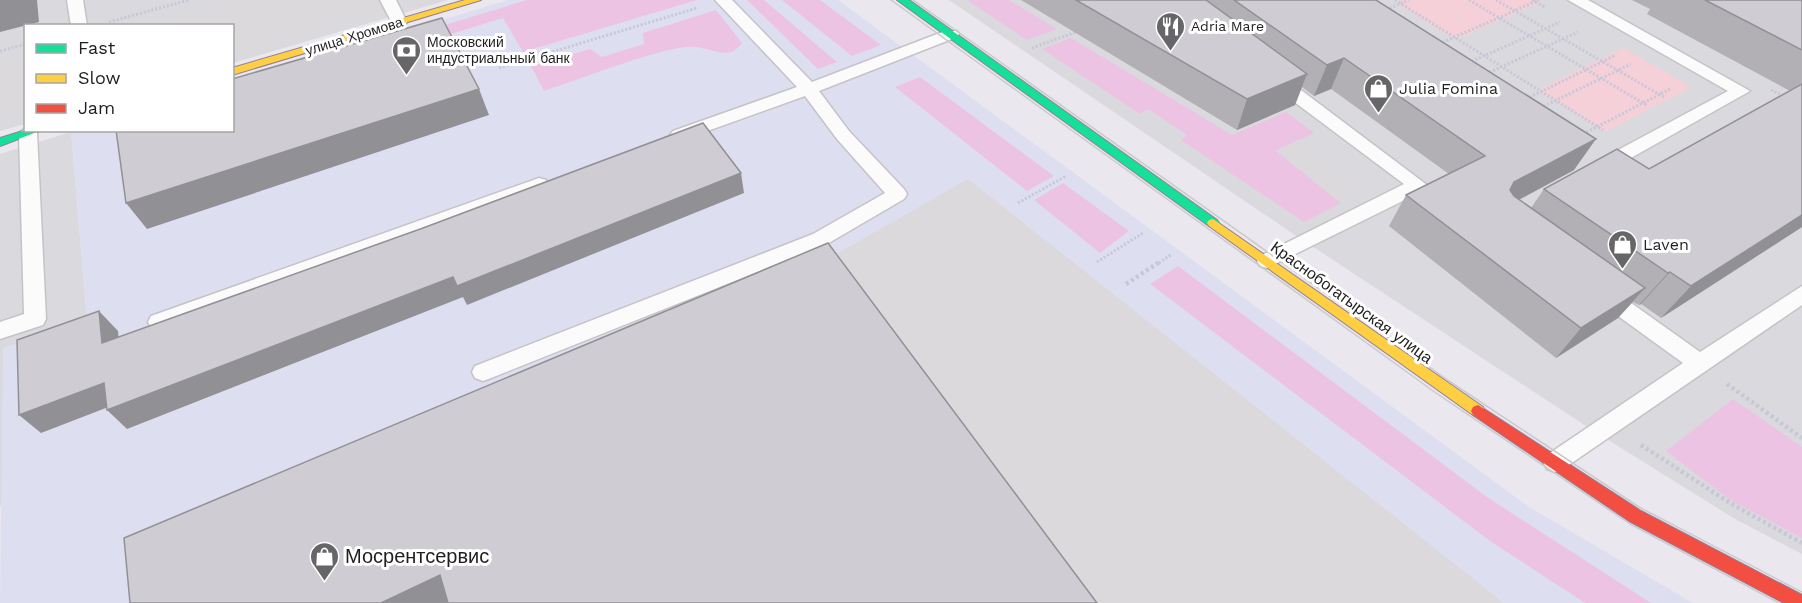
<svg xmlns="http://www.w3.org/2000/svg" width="1802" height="603" font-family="'Work Sans',sans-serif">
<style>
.residential{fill:#dad9dd}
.commercial{fill:#dddff1}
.grass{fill:#edc3e4}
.park{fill:#f6d0d9}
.parking{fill:#dbd9dc}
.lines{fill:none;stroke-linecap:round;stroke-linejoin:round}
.lane-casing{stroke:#c5c3c6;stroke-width:3}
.fast-casing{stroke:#947e99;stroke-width:2}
.slow-casing{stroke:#947e99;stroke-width:2}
.jam-casing{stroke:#947e99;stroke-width:2}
.path-far1{stroke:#c6c8d7;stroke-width:3;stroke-dasharray:2 2;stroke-linecap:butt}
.path{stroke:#c6c8d7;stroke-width:4.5;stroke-dasharray:3 3;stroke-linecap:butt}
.lane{fill:#fcfbfc;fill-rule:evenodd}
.fast{fill:#16e098;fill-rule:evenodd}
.slow{fill:#ffcf43;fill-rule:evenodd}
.jam{fill:#f24e42;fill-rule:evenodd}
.tram{stroke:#cbcacb;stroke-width:1.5}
.wall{fill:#b2b0b5}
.shaded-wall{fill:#919094}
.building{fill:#cfcdd3;stroke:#919094;stroke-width:1.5}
.labels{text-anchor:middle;stroke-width:6;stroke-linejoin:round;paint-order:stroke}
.far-poi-label{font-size:14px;fill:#1f1f1f;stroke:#fff;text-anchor:start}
.far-street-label{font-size:14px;fill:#1f1f1f;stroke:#fff}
.poi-label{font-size:16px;fill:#1f1f1f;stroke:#fff;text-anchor:start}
.street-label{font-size:16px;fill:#1f1f1f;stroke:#fff}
.near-poi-label{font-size:20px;fill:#1f1f1f;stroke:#fff;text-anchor:start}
</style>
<rect width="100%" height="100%" fill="#eae7ee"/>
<path class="residential" d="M0 0H448L233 63 232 26H26L25 124 0 131Z
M949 0H1802V554L1735 519 1589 428 1289 231Z
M71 132 87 320 0 507V154Z"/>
<path class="commercial" d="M508 0H838L1529 507 1693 603H0L3 348 87 320 71 132 232 130 233 83Z"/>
<path class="grass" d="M527 0H697L523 52 503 18 233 101V89Z
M747 0H764L837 62 818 69Z
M782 0H820L881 45 852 56Z
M967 0H1009L1057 29 1027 40Z
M716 10 742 43C730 61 712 49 696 47 668 44 576 81 544 91L531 66 590 49 602 57 644 44 643 33Z
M1071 38 1232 135 1286 112 1314 133 1276 151 1341 203 1304 222 1181 140 1187 135 1148 109 1140 114 1042 49Z
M920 77 1054 176 1027 191 895 87Z
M1063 183 1129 231 1100 253 1034 200Z
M1178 266 1487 497 1651 603H1585L1490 541 1150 284Z
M1733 399 1802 447V538L1729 499 1666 451Z"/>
<path class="park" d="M1404 0H1536L1541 2 1455 40 1396 3Z
M1623 48 1691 87 1605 132 1537 90Z"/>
<path class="parking" d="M235 0H376L381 10 233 53 232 26 142 25Z
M25 57V112L0 119V64Z
M1298 140 1316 154 1364 192 1341 203 1276 150Z
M968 179 1504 603H1074L824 261Z"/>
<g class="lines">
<defs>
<path id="lane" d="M67 0H83L87 26H71Z
M380 0H396L407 22 405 25H393Z
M715 0H732L812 82 945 31H957L959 34 957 37 819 91 849 131 904 189 907 194 904 199 827 244 491 378 483 381 475 378 472 372 475 366 813 234 885 193 837 139 805 96 685 139H673L670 135 673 131 797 87Z
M1568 0H1588L1750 91 1606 172H1592L1590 168 1592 164 1728 91Z
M1275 74 1281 75 1427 185 1425 190 1267 268 1260 266 1257 261 1260 256 1404 184 1269 83 1267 79Z
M26 128V130H35L37 133 46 319 43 325 0 339V322L24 314 19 133Z
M539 178 546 180 548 185 546 190 167 328 159 330 151 328 148 322 151 316Z
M1603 286 1610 288 1700 352 1802 286V305L1563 469 1555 472 1547 469 1543 462 1547 455 1683 363 1596 300 1593 294 1596 288Z"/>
<path id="fast" d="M897 0H909L1217 220 1219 223 1217 226H1209Z
M26 130H42L0 146V138Z"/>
<path id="slow" d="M465 0H481L232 75V68Z
M1213 219 1483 407 1485 411 1483 415 1478 417 1473 415 1209 226 1207 223 1209 220Z"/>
<path id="jam" d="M1478 405 1641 511 1802 595V603H1784L1629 521 1473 415 1471 411 1473 407Z"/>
</defs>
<use href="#lane" class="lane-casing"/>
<use href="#fast" class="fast-casing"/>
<use href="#slow" class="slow-casing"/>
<use href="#jam" class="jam-casing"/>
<path class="path-far1" d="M1395 0 1603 130
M1469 0 1648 106
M1496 0 1664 97
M1532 0 1545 7
M1386 10 1409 0
M109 22 189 0
M1439 44 1539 0
M1032 48 1079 31
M0 51 26 44
M1468 63 1560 22
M499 68 697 8
M1486 74 1578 32
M1771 90 1786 97
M1526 99 1616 55
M1540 108 1631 64
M1583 134 1672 88
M1018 203 1066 176
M1097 262 1143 233
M1159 263 1172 254"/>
<path class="path" d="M1126 284 1161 261
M1727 384 1802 438
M1641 445 1730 503 1802 543"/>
<use href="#lane" class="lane"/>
<use href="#fast" class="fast"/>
<use href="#slow" class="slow"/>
<use href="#jam" class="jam"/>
<path class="tram" d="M891 0 1436 393 1630 524 1779 603
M913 0 1449 381 1639 507 1802 592"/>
</g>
<path class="wall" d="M1021 0H1376L1574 170 1519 200 1531 208 1544 189 1649 169 1790 91 1647 14 1650 9 1632 0H1802V227L1661 318 1641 304 1639 305 1633 302 1618 318 1556 358 1389 226 1406 195 1449 174 1331 89 1314 96 1302 87 1295 105 1237 130Z"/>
<path class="shaded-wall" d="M0 0H37L39 22 0 32Z
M1344 58 1331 89 1314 96 1327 65Z
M1307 74 1295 105 1237 130 1247 99Z
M479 89 489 115 147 229 126 203Z
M1596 139 1574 170 1494 213 1514 182Z
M741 173 744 193 467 305 463 297 127 429 107 410 453 277Z
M1802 215V227L1661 318 1691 286Z
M1670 272 1641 304 1639 305 1668 273Z
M1645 288 1618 318 1556 358 1581 328Z
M99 311 118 331 121 362 102 343Z
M104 383 124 401 41 433 19 415Z
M440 575 455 603H381Z"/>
<path class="building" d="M1076 0H1206L1307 74 1247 99Z
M1234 0H1376L1596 139 1514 182 1510 190 1514 196 1645 288 1581 328 1406 195 1485 156 1344 58 1327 65Z
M1705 0H1802V50Z
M442 18 479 89 126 203 116 130H232V79Z
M1802 84V215L1691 286 1670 272 1668 273 1544 189 1617 149 1649 169Z
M703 123 741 173 457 286 453 277 107 410 104 383 19 415 17 340 99 311 102 343 423 228Z
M828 243 1097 603H448L440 575 381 603H130L124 538Z"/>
<defs>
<symbol id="restaurant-pin" viewBox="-11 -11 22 30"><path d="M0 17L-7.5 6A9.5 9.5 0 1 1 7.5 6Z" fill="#666567" stroke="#fff"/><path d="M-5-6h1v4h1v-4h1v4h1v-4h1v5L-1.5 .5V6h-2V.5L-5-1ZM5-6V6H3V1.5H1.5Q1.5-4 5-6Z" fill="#fff"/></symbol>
<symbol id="bank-pin" viewBox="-11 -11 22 30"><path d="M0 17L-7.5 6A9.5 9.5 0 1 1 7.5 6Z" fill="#666567" stroke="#fff"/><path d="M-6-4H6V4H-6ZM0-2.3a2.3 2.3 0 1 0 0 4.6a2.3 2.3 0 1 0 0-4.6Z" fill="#fff"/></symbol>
<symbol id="shop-pin" viewBox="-11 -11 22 30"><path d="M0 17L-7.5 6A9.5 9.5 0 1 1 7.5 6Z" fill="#666567" stroke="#fff"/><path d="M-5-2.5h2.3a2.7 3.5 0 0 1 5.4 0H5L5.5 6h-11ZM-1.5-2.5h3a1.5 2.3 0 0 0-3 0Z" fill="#fff"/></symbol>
</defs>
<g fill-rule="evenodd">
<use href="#restaurant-pin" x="1154" y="10" width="33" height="45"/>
<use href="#bank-pin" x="390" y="34" width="33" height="45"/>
<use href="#shop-pin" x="1362" y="72" width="33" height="45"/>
<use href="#shop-pin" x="1606" y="228" width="33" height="45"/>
<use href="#shop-pin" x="308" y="540" width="33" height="45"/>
</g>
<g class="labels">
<g class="far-poi-label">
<text x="1191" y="31">Adria Mare</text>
<text x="427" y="47">Московский<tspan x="427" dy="16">индустриальный банк</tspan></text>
</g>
<g class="far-street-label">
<text transform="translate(354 36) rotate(-17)" y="5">улица Хромова</text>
</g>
<g class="poi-label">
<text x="1399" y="94">Julia Fomina</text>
<text x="1643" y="250">Laven</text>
</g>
<g class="street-label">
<text transform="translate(1352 302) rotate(36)" y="6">Краснобогатырская улица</text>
</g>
<g class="near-poi-label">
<text x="345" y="563">Мосрентсервис</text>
</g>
</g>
<rect x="24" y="24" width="210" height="108" fill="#ffffff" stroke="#a5a5a5" stroke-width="1.5"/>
<rect x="36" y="44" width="30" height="9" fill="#16e098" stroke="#a5a5a5" stroke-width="1.5"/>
<text x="78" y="54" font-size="18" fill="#1f1f1f">Fast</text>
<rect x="36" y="74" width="30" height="9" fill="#ffcf43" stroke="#a5a5a5" stroke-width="1.5"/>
<text x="78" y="84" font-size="18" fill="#1f1f1f">Slow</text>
<rect x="36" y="104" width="30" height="9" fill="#f24e42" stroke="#a5a5a5" stroke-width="1.5"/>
<text x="78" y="114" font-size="18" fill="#1f1f1f">Jam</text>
</svg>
